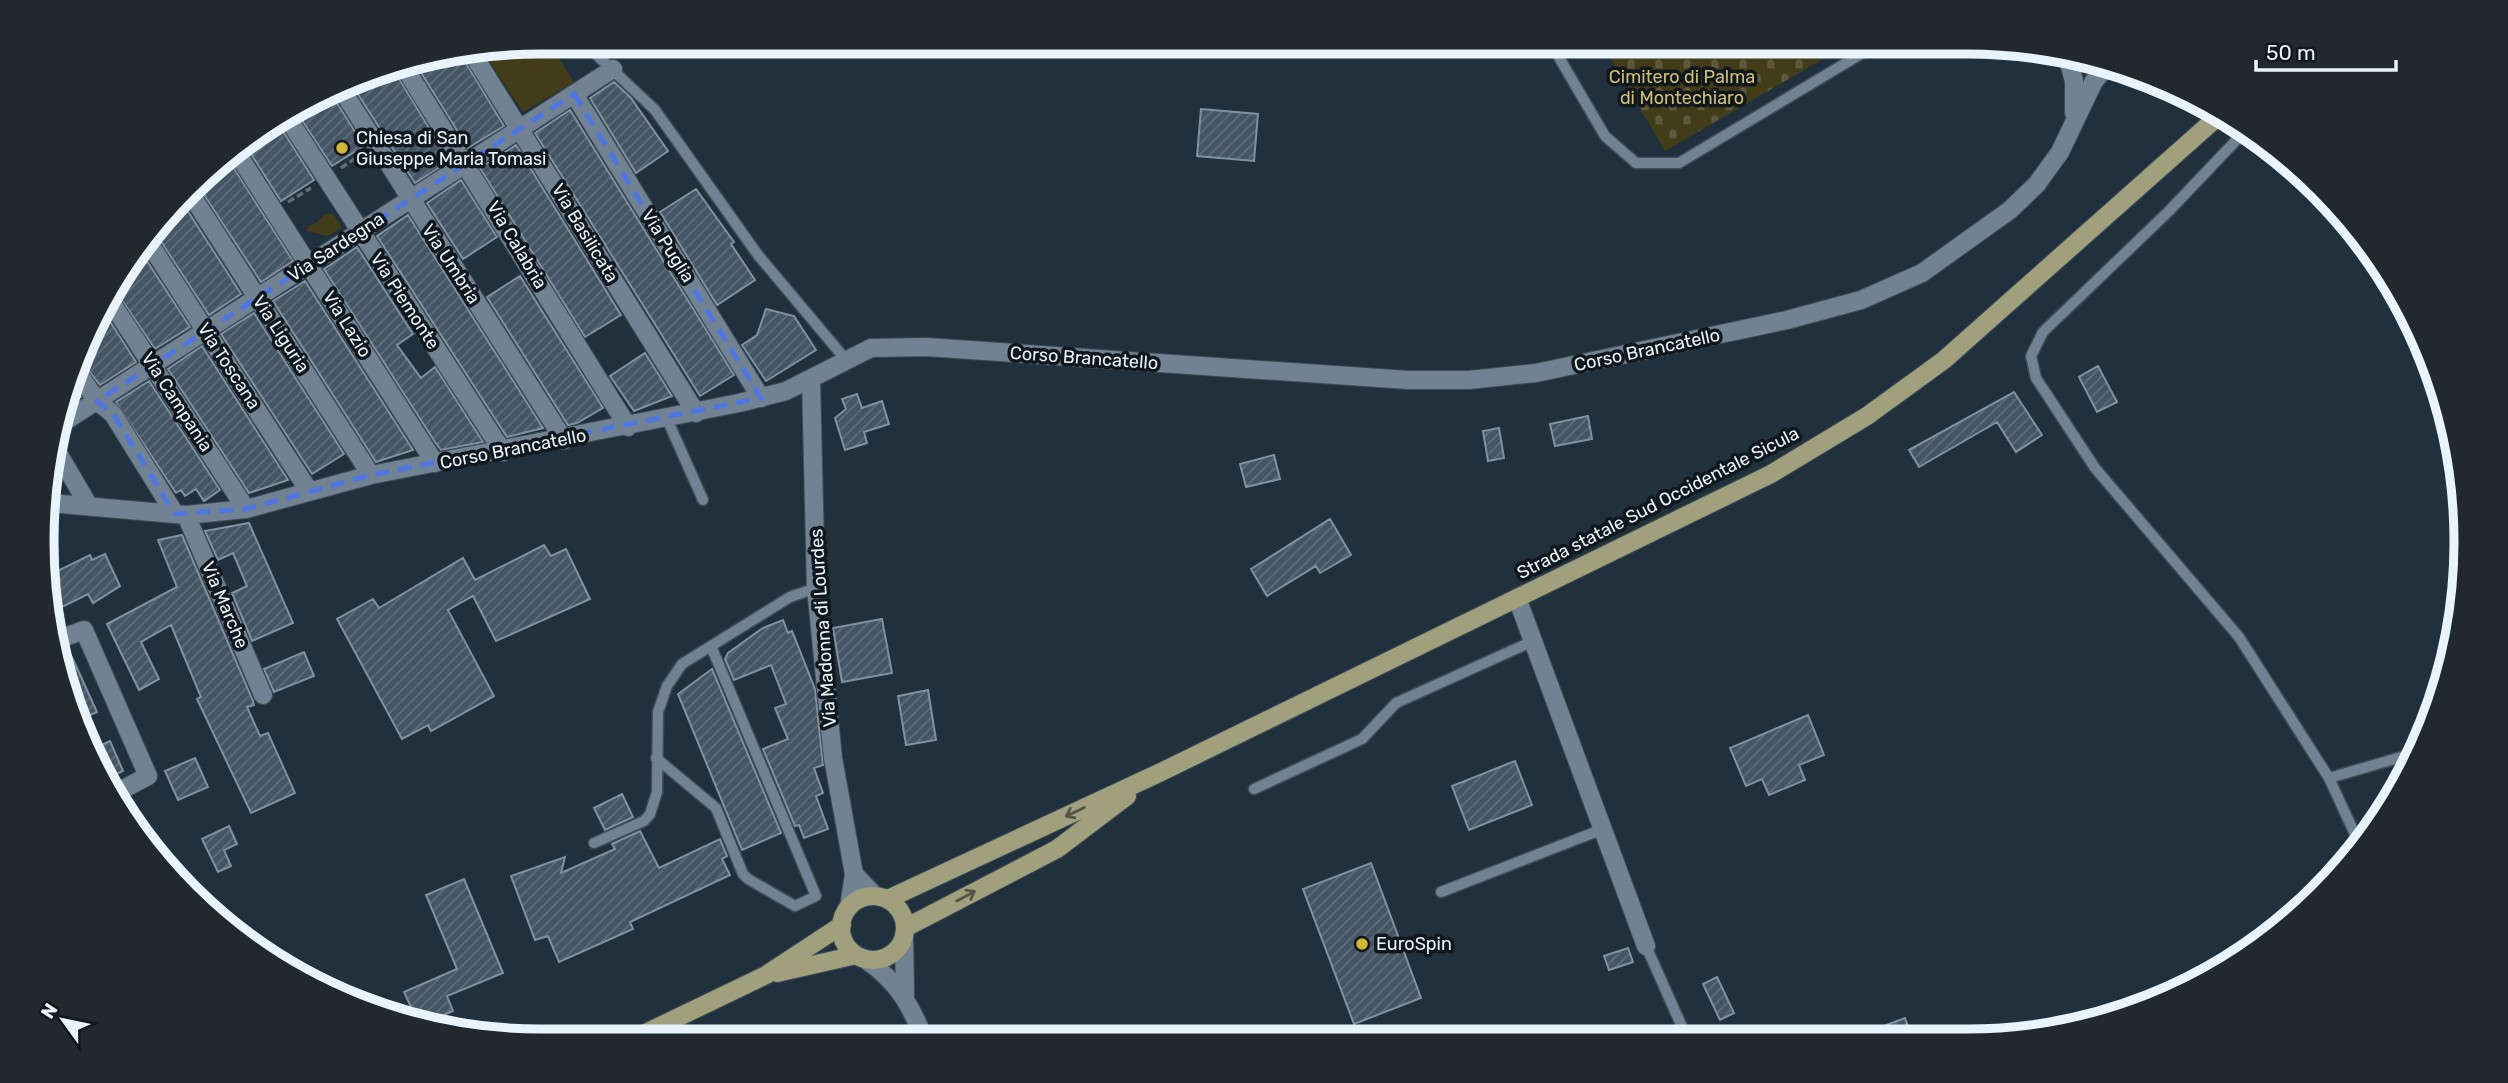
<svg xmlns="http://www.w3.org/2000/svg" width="2508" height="1083" font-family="Rubik,sans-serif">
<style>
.green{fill:#433c19}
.cemetery{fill:url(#cemetery-stones)}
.building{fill:url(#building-hatch);stroke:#7f92a1;stroke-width:2}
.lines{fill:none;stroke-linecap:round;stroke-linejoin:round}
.lane-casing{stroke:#3f4d58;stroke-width:13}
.street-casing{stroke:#3f4d58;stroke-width:20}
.primary-casing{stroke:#3f4d58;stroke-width:20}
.path{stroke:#5f6d79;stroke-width:3.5;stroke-dasharray:7 3.5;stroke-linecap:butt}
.lane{stroke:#718393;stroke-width:10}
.street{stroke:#718393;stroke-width:18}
.primary{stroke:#a1a07d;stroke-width:18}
.oneway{stroke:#515548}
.marked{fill:none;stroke:#5077e1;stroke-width:5;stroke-dasharray:14 9;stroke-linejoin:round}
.poi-dot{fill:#d0b837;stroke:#10171d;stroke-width:2.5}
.labels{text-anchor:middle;stroke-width:7;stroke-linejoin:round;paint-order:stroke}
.park-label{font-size:18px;fill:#cdbf77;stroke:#10171d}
.poi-label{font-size:18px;fill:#e9f3fc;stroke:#10171d;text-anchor:start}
.street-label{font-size:18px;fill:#e9f3fc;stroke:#10171d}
.rim{fill:none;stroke:#e9f3fc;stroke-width:9}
</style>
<defs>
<pattern id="cemetery-stones" width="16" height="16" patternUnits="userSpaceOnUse" patternTransform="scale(1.75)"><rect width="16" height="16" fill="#433c19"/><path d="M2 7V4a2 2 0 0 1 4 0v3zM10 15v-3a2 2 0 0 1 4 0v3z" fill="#5e593b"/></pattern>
<pattern id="building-hatch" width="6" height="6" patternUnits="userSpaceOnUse" patternTransform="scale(1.75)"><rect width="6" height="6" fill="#445564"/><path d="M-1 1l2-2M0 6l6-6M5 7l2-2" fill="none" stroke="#5f6e7b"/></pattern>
</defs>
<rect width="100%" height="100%" fill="#20303d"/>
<path class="green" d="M548 42 574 82 523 112 483 52Z
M325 214H333L342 227 328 236 306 231 310 225 316 223Z"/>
<path class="cemetery" d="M1601 42H1852L1665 151Z"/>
<path class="building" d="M461 55 504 126 468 148 415 63Z
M392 67 449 161 415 183 350 82Z
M614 82 631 98 668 151 636 173 590 98Z
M330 92 364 146 332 166 294 108Z
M1201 109 1258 114 1254 161 1197 156Z
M570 110 734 375 700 396 535 133Z
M276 120 314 180 281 201 244 143Z
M516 145 621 315 585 337 480 168Z
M226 156 293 261 261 282 197 184 212 166Z
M461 180 497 237 463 259 427 203Z
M696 189 734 242 731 244 755 280 717 305 660 212Z
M182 202 241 294 209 315 156 234Z
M408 215 543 428 507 437 377 236Z
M357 247 413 334 397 345 421 378 435 367 483 442 441 450 435 442 324 269Z
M141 252 190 327 155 349 113 287Z
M520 276 603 408 577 423 568 425 487 297Z
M305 281 413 450 376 462 273 301Z
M102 309 136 362 100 385 82 363Z
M766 309 794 316 816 350 766 381 742 345 757 335Z
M254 313 344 454 312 474 221 334Z
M202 346 288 480 249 493 168 369Z
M645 353 672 396 634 411 610 376Z
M2098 366 2117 402 2097 412 2079 377Z
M149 381 220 490 204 501 196 489 185 496 181 490 176 493 116 402Z
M73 386 81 397 65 407Z
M2014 392 2042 435 2016 452 1997 422 1919 467 1909 450Z
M857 394 862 408 882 401 889 424 864 432 867 443 845 450 835 418 846 409 842 399Z
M1588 416 1592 439 1555 446 1550 424Z
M1499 428 1504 458 1488 461 1483 431Z
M1274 455 1280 479 1246 487 1240 464Z
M1330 519 1351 555 1320 573 1316 566 1267 596 1251 569Z
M249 523 293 623 252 641 232 593 247 586 233 553 218 560 205 531Z
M182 535 253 701 254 705 247 707 260 736 268 733 295 793 251 813 197 699 201 697 171 625 141 642 159 679 139 690 107 624 177 587 158 540Z
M544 545 551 556 566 549 590 599 496 641 473 596 448 610 494 696 431 731 428 725 402 739 337 619 373 599 379 608 463 558 475 580Z
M105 554 120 586 93 603 88 594 48 614 47 576 90 555 92 560Z
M882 619 892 673 842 682 833 628Z
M783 620 788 633 792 631 815 689 823 765 814 768 823 793 816 796 828 829 804 838 799 825 795 826 763 749 788 739 775 708 786 704 771 665 734 680 725 659 728 653 763 628Z
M304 652 314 676 274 692 264 669Z
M72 657 97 712 77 721 69 702 59 662Z
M712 669 781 833 742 850 678 694Z
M928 690 936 740 906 745 898 696Z
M1808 715 1824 755 1799 765 1805 780 1769 795 1762 779 1746 786 1730 748Z
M110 741 123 771 104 780 90 750Z
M195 758 208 787 178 800 165 771Z
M1515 761 1532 805 1469 830 1452 786Z
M622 794 633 817 605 830 594 808Z
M229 826 237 844 224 850 231 866 218 872 202 839Z
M640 831 659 868 720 839 727 856 722 859 730 875 630 922 633 929 559 962 548 936 535 940 511 876 565 857 561 873 615 849 612 844Z
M1371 863 1421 998 1354 1024 1303 889Z
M464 879 503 973 447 996 453 1011 427 1022 417 1020 404 992 457 969 426 895Z
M1628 948 1633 962 1609 970 1604 956Z
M1717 977 1734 1013 1720 1020 1703 984Z
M1905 1018 1912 1037H1860L1859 1035Z"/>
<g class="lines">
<defs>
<path id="lane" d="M583 42 655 110 758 255 847 361
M1550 42 1605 136 1636 163H1679L1881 42
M2246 130 2169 211 2043 332 2031 356 2036 378 2095 468 2239 637 2329 778 2359 843
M667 419 703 500
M656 758 716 808 743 874 748 879 795 906 816 896 711 646
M2329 778 2415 753
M1254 789 1362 739 1396 703 1533 641
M594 843 644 821 650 814 657 792 658 712 667 686 682 664 790 597 816 588
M1441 892 1603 829
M1646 946 1687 1038"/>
<path id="street" d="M472 53 696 413
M2068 59 2074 81V113
M403 65 628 427
M340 87 564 440
M574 94 761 398
M285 114 503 452
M235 150 435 463
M190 193 371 475
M149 243 309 491
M107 296 246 509
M78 373 97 401 113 414 175 514
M811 379 816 588 833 758 854 874 849 907
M59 425 613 69
M52 443 89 506
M50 503 186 515 246 509 371 475 739 403 786 391 871 348 926 347 1408 380H1469L1536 373 1787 320 1861 300 1922 273 2010 210 2037 184 2060 152 2094 81 2108 65
M186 515 263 695
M1517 598 1646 946
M54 641 84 630 148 776 112 795
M854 874 875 896
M904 935 905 995
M865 959C899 983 909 1003 925 1040"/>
<path id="primary" d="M841 928a32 32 0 1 1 64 0a32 32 0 1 1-64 0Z
M888 899 1159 773 1771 474 1867 416 1944 360 2222 113
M905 928 1057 849 1127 796
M777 973 856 955
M629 1041 766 975 842 925"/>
</defs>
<use href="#lane" class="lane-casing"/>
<use href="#street" class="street-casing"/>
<use href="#primary" class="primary-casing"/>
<path class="path" d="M341 168 363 153
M288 202 311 188"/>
<use href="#lane" class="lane"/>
<use href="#street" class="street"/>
<use href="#primary" class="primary"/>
</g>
<defs><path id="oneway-shaft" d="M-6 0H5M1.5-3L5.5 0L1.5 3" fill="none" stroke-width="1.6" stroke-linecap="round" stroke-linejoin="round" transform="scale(1.75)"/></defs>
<g class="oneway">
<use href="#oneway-shaft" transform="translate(1075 812) rotate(155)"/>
<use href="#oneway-shaft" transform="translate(966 896) rotate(-28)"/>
</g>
<path class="marked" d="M574 94 761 398 371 475 246 509 175 514 113 414 97 401Z"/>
<g class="poi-dot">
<circle cx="342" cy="148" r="7"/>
<circle cx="1362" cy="944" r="7"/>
</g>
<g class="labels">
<g class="park-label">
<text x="1682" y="83">Cimitero di Palma<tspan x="1682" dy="21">di Montechiaro</tspan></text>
</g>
<g class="poi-label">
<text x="356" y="144">Chiesa di San<tspan x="356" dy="21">Giuseppe Maria Tomasi</tspan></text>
<text x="1376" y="950">EuroSpin</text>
</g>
<g class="street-label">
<text transform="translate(585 233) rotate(59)" y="6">Via Basilicata</text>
<text transform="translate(517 245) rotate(59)" y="6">Via Calabria</text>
<text transform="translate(668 246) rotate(58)" y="6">Via Puglia</text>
<text transform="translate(336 247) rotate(-33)" y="6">Via Sardegna</text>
<text transform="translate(451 264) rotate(57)" y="6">Via Umbria</text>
<text transform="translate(405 301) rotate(57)" y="6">Via Piemonte</text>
<text transform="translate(347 324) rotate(58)" y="6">Via Lazio</text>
<text transform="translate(281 334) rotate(57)" y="6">Via Liguria</text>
<text transform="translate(1647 350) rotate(-12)" y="6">Corso Brancatello</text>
<text transform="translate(1084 358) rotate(4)" y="6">Corso Brancatello</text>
<text transform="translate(229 366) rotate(57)" y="6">Via Toscana</text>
<text transform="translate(177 402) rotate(57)" y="6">Via Campania</text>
<text transform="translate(513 449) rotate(-11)" y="6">Corso Brancatello</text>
<text transform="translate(1658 503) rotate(-27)" y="6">Strada statale Sud Occidentale Sicula</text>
<text transform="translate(225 605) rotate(67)" y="6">Via Marche</text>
<text transform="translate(823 628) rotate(-94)" y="6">Via Madonna di Lourdes</text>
</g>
</g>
<path d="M0 0H2508V1083H0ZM541 54H1967A487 487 0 0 1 2454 541V542A487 487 0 0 1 1967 1029H541A487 487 0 0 1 54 542V541A487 487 0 0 1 541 54Z" fill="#21292f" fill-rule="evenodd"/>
<path class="rim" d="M541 54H1967A487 487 0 0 1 2454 541V542A487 487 0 0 1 1967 1029H541A487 487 0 0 1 54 542V541A487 487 0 0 1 541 54Z"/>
<g transform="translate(63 1020) rotate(303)" stroke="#10171d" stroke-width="5" paint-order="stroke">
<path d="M0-5L12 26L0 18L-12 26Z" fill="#e9f3fc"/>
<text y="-10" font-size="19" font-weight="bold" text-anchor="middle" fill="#e9f3fc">N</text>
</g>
<path d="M2256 60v10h140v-10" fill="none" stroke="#e9f3fc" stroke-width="3.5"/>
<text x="2266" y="60" font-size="21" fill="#e9f3fc" stroke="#10171d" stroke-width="5" paint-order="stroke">50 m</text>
</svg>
